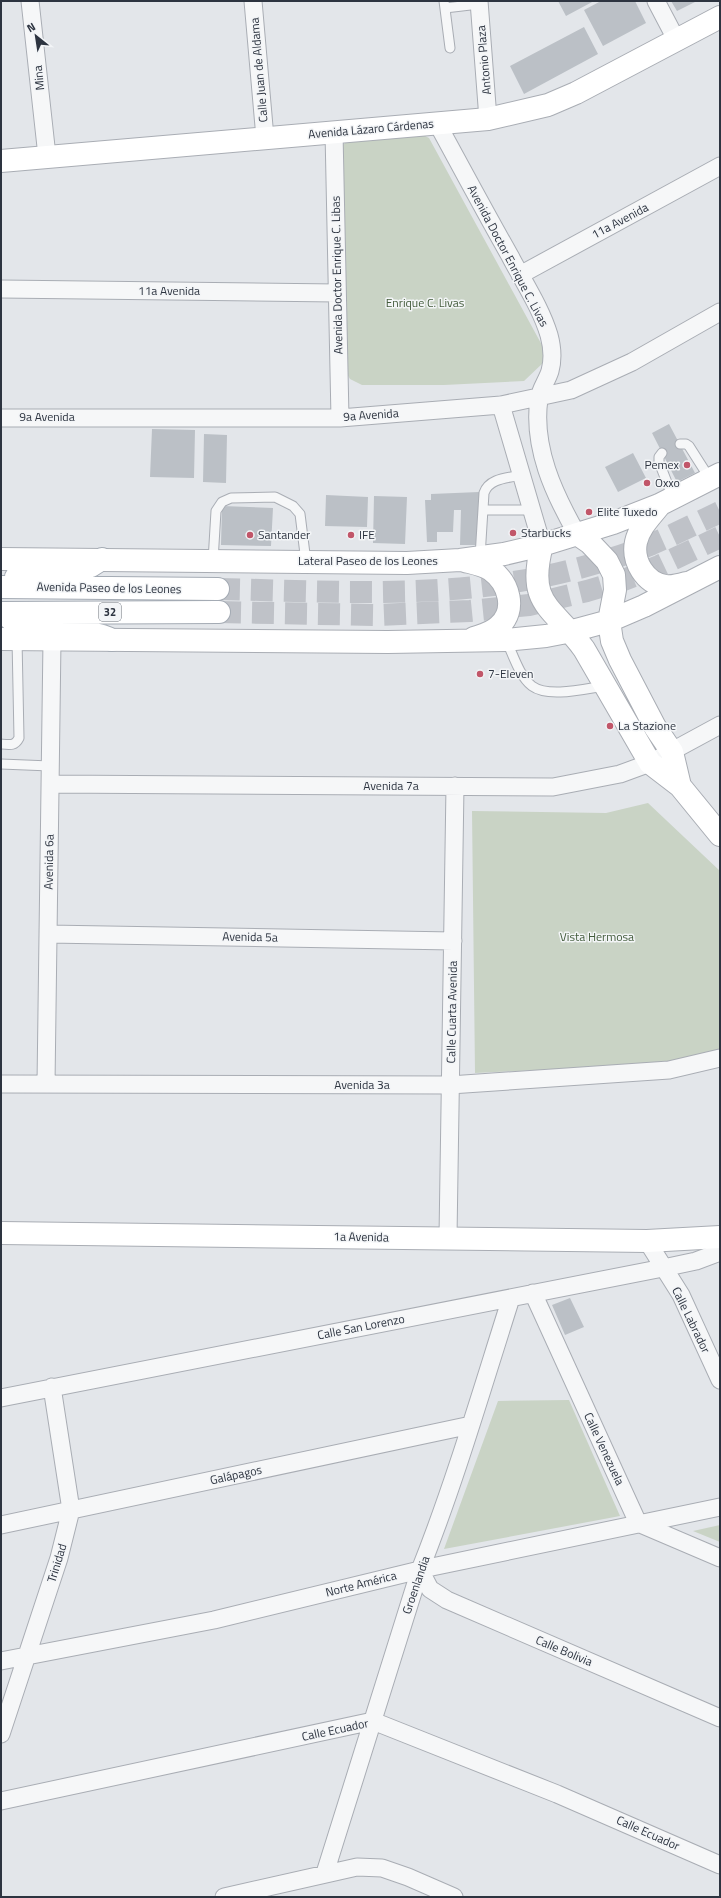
<svg xmlns="http://www.w3.org/2000/svg" width="721" height="1898" font-family="'Titillium Web',sans-serif">
<style>
.green{fill:#c9d3c5}
.building{fill:#bbc0c6}
.lines{fill:none;stroke-linecap:round;stroke-linejoin:round}
.primary-tunnel{stroke:#bfc2c8;stroke-width:22;stroke-dasharray:22 11;stroke-linecap:butt}
.lane-casing{stroke:#a9adb4;stroke-width:11}
.street-casing{stroke:#a9adb4;stroke-width:19}
.secondary-casing{stroke:#a9adb4;stroke-width:24}
.primary-casing{stroke:#a4abb4;stroke-width:24}
.lane{stroke:#f6f7f8;stroke-width:9}
.street{stroke:#f6f7f8;stroke-width:17}
.secondary{stroke:#fff;stroke-width:22}
.primary{stroke:#fff;stroke-width:22}
.poi-dot{fill:#c15669;stroke:#f3f5f7;stroke-width:1.5}
.labels{text-anchor:middle;stroke-width:3;stroke-linejoin:round;paint-order:stroke}
.shield{fill:#f3f5f7;stroke:#686e77;stroke-width:1}
.shield-label{font-size:11px;font-weight:bold;fill:#2d3440}
.street-label{font-size:12px;fill:#2d3440;stroke:#f3f5f7}
.park-label{font-size:12px;fill:#425b3b;stroke:#f3f5f7}
.poi-label{font-size:12px;fill:#2d3440;stroke:#f3f5f7;text-anchor:start}
</style>
<rect width="100%" height="100%" fill="#e3e6ea"/>
<path class="green" d="M423 135 429 138 543 347 544 362 524 381 444 385H362L350 379 343 367 341 146 348 141Z
M648 803 720 871V1050L660 1064 475 1073 472 811 606 813Z
M569 1400 620 1516 444 1549 498 1401Z
M720 1525V1542L693 1531Z"/>
<path class="building" d="M558 1H594L566 16Z
M601 1H635L646 23 603 46 584 10Z
M671 1H697L677 11Z
M584 27 598 54 524 94 510 66Z
M669 424 695 473 677 482 652 433Z
M152 429 195 430 194 478 150 477Z
M204 434 227 435 226 483 203 482Z
M633 453 646 478 618 492 605 467Z
M479 492 478 545H460L461 510H454L453 532H437V542H427L425 500H431V494Z
M326 495 368 497 367 527 325 526Z
M374 496 407 497 405 544 373 543Z
M222 506 273 508 271 546 221 545Z
M570 1298 584 1327 565 1335 552 1305Z"/>
<g class="lines">
<path class="primary-tunnel" d="M218 589C320 591 425 598 526 580 565 573 616 559 652 544 675 534 697 523 720 512
M219 612 377 615 470 611 529 605 587 591 621 581 659 566 720 537"/>
<defs>
<path id="lane" d="M444 1 450 48
M445 8 479 4
M680 444H686L689 446 710 479
M662 453 659 457V462L673 498
M483 510H532
M480 557 484 493C489 478 508 478 522 475
M213 561 216 511 222 502 231 498 275 497 293 506 300 514 306 562
M506 640C513 654 519 676 532 686 548 698 584 689 604 686
M1 744C10 745 15 746 19 738L17 639
M1 764 50 766"/>
<path id="street" d="M30 1 47 156
M253 1 265 138
M479 1 488 119
M656 1 677 41
M437 123C461 167 485 212 510 256 523 281 541 308 549 335 552 346 553 360 550 371 547 381 540 389 539 399 532 447 554 494 577 534
M334 132 340 418
M520 275 720 166
M1 289 337 293
M501 405 542 545
M1 418H340L501 405 571 390 632 362 720 312
M50 784 553 787 620 774 650 763 720 725
M48 934 453 941
M1 1084 450 1085 669 1070 720 1058
M46 1084 52 640
M448 1237 455 786
M647 1241 681 1295 720 1380
M533 1293 638 1523 720 1558
M1 1398 663 1268 696 1261 720 1252
M1 1525 471 1425
M420 1570 430 1589 447 1600 720 1718
M1 1661 214 1620 432 1567 720 1507
M1 1734 59 1558 71 1510 52 1387
M1 1801 373 1721 557 1794 720 1865
M325 1873 420 1570C455 1482 482 1389 511 1298
M224 1897 357 1867 382 1868 408 1877 454 1897"/>
<path id="secondary" d="M1 161 488 119 548 105 576 93 720 17
M659 506C650 517 639 528 636 542 632 561 645 583 665 586 671 587 679 585 686 583
M577 534 590 543 607 561 614 575 615 590 609 621 612 641 620 660 655 727 672 752 680 786
M542 545C526 606 553 606 584 649L650 763 680 786 720 835
M1 559 407 563 460 560 504 554 542 545 613 523 659 505 720 474
M465 561C473 563 484 565 491 570 509 583 517 610 499 626 492 633 483 635 474 638
M1 639 388 642 506 640 546 636 572 631 609 621 644 606 720 567
M1 1233 647 1241 720 1237"/>
<path id="primary" d="M16 577 91 566 102 559
M1 587 218 589
M1 613 219 612
M5 613C26 643 82 623 112 640"/>
</defs>
<use href="#lane" class="lane-casing"/>
<use href="#street" class="street-casing"/>
<use href="#secondary" class="secondary-casing"/>
<use href="#primary" class="primary-casing"/>
<use href="#lane" class="lane"/>
<use href="#street" class="street"/>
<use href="#secondary" class="secondary"/>
<use href="#primary" class="primary"/>
</g>
<g class="poi-dot">
<circle cx="687" cy="465" r="4"/>
<circle cx="647" cy="483" r="4"/>
<circle cx="589" cy="512" r="4"/>
<circle cx="513" cy="533" r="4"/>
<circle cx="250" cy="535" r="4"/>
<circle cx="351" cy="535" r="4"/>
<circle cx="480" cy="674" r="4"/>
<circle cx="610" cy="726" r="4"/>
</g>
<g class="labels">
<rect class="shield" x="99" y="603" width="22" height="18" rx="3"/>
<g class="shield-label">
<text x="110" y="616">32</text>
</g>
<g class="street-label">
<text transform="translate(484 60) rotate(-95)" y="4">Antonio Plaza</text>
<text transform="translate(259 70) rotate(-95)" y="4">Calle Juan de Aldama</text>
<text transform="translate(39 78) rotate(-96)" y="4">Mina</text>
<text transform="translate(371 129) rotate(-5)" y="4">Avenida Lázaro Cárdenas</text>
<text transform="translate(620 221) rotate(-28)" y="4">11a Avenida</text>
<text transform="translate(508 256) rotate(62)" y="4">Avenida Doctor Enrique C. Livas</text>
<text transform="translate(337 275) rotate(-91)" y="4">Avenida Doctor Enrique C. Libas</text>
<text x="169" y="295">11a Avenida</text>
<text transform="translate(371 415) rotate(-4)" y="4">9a Avenida</text>
<text x="47" y="421">9a Avenida</text>
<text x="368" y="565">Lateral Paseo de los Leones</text>
<text transform="translate(109 588) rotate(1)" y="4">Avenida Paseo de los Leones</text>
<text x="391" y="790">Avenida 7a</text>
<text transform="translate(49 862) rotate(-89)" y="4">Avenida 6a</text>
<text transform="translate(250 937) rotate(1)" y="4">Avenida 5a</text>
<text transform="translate(452 1012) rotate(-89)" y="4">Calle Cuarta Avenida</text>
<text x="362" y="1089">Avenida 3a</text>
<text transform="translate(361 1237) rotate(1)" y="4">1a Avenida</text>
<text transform="translate(691 1320) rotate(64)" y="4">Calle Labrador</text>
<text transform="translate(361 1327) rotate(-11)" y="4">Calle San Lorenzo</text>
<text transform="translate(604 1449) rotate(65)" y="4">Calle Venezuela</text>
<text transform="translate(236 1475) rotate(-12)" y="4">Galápagos</text>
<text transform="translate(57 1563) rotate(-73)" y="4">Trinidad</text>
<text transform="translate(361 1584) rotate(-14)" y="4">Norte América</text>
<text transform="translate(416 1585) rotate(-71)" y="4">Groenlandia</text>
<text transform="translate(564 1651) rotate(23)" y="4">Calle Bolivia</text>
<text transform="translate(335 1730) rotate(-12)" y="4">Calle Ecuador</text>
<text transform="translate(648 1833) rotate(24)" y="4">Calle Ecuador</text>
</g>
<g class="park-label">
<text x="425" y="307">Enrique C. Livas</text>
<text x="597" y="941">Vista Hermosa</text>
</g>
<g class="poi-label">
<text x="679" y="469" text-anchor="end">Pemex</text>
<text x="655" y="487">Oxxo</text>
<text x="597" y="516">Elite Tuxedo</text>
<text x="521" y="537">Starbucks</text>
<text x="258" y="539">Santander</text>
<text x="359" y="539">IFE</text>
<text x="488" y="678">7-Eleven</text>
<text x="618" y="730">La Stazione</text>
</g>
</g>
<rect width="721" height="1898" fill="none" stroke="#2d3440" stroke-width="4"/>
<g transform="translate(36 36) rotate(330)" stroke="#f3f5f7" stroke-width="3" paint-order="stroke">
<path d="M0-3L7 15L0 10L-7 15Z" fill="#2d3440"/>
<text y="-6" font-size="11" font-weight="bold" text-anchor="middle" fill="#2d3440">N</text>
</g>
</svg>
